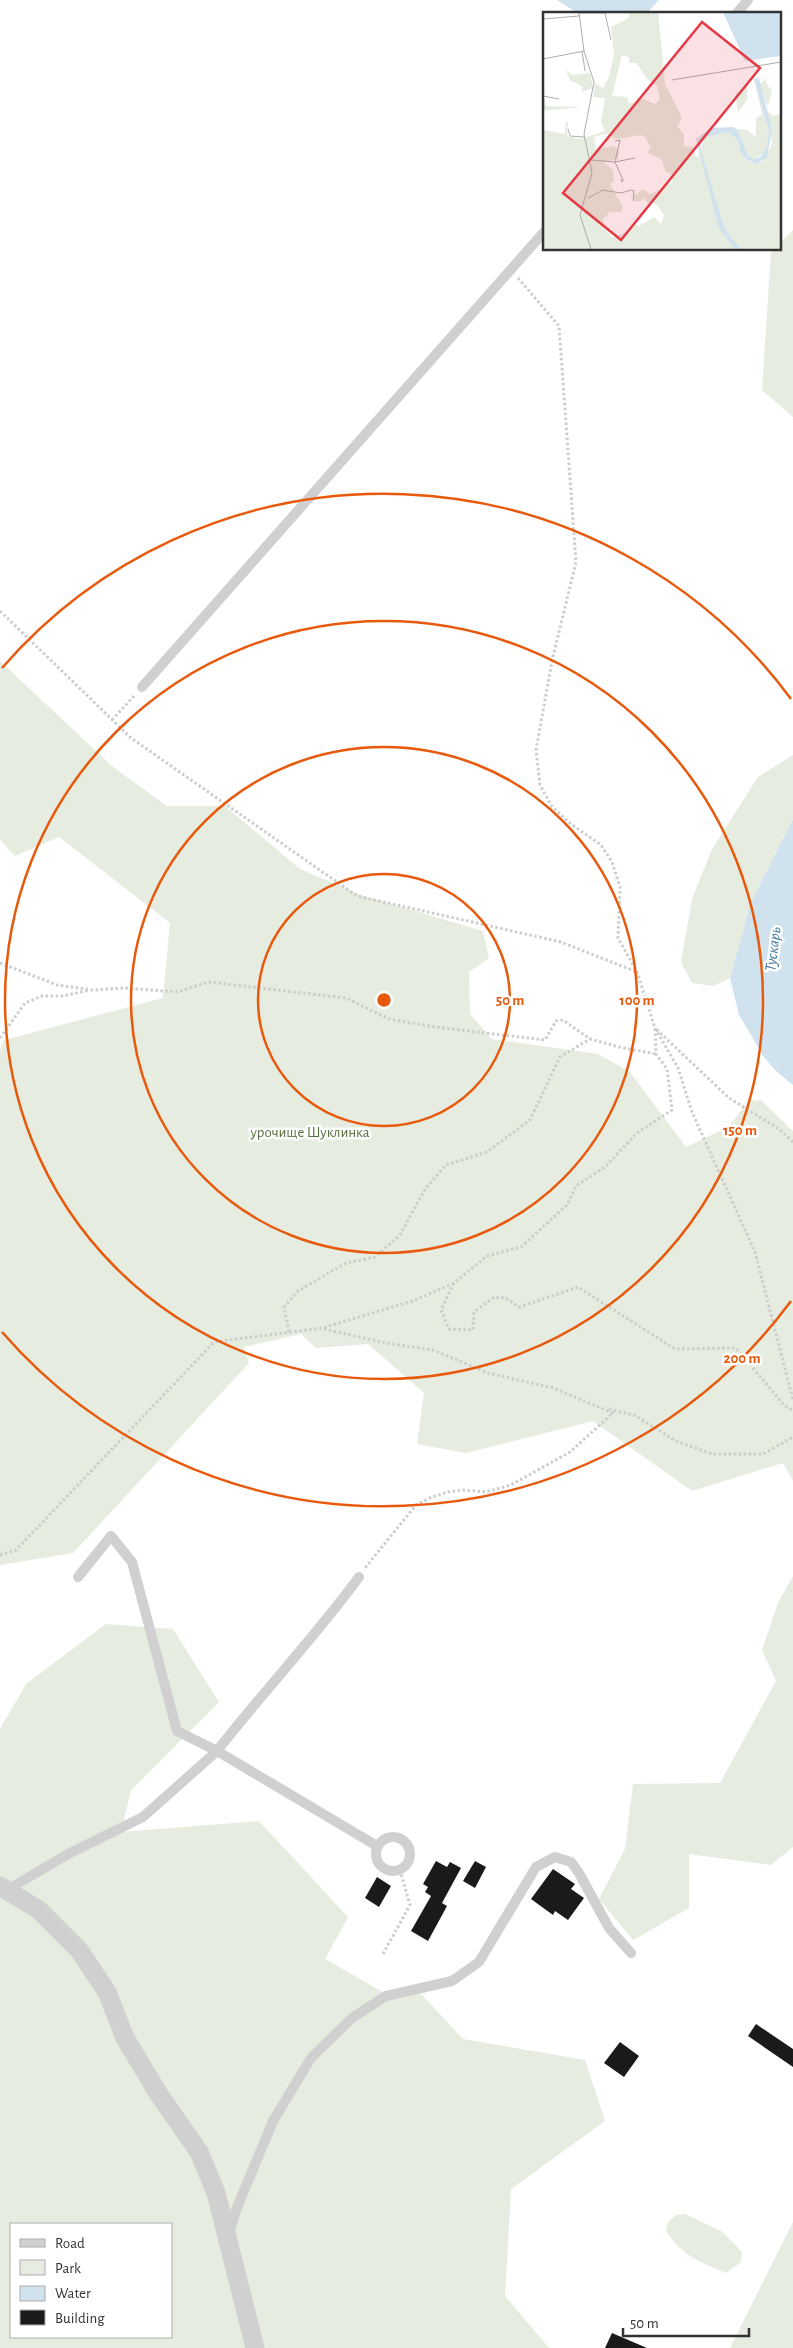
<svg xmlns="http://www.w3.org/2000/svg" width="793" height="2348" font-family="'Alegreya Sans',sans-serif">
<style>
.green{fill:#e6ecdf;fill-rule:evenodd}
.water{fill:#cfe2ee}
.building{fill:#1a1a1a}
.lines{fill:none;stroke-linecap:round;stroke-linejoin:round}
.path{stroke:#cdcdcd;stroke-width:3;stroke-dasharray:2.5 2.5;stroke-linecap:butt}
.service{stroke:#d0d0d0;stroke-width:10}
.minor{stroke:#d0d0d0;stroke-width:19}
.ring{fill:none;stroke:#e8590c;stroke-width:2.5}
.labels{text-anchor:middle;stroke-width:5;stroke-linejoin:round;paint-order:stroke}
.park-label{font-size:15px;fill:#56703f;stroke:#fff}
.water-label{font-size:16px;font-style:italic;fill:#3f7597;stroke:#fff}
.inset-road{fill:none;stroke:#adadad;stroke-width:1}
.view{fill:#e63946;fill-opacity:0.15;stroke:#e63946;stroke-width:2.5}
.inset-edge{fill:none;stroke:#333;stroke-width:2.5}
.centre{fill:#e8590c;stroke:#fff;stroke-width:2.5}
.ring-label{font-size:15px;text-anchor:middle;font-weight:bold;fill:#e8590c;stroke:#fff;stroke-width:5;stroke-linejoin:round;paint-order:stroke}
</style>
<rect width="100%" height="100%" fill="#fff"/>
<path class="green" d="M793 230V417L762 390 771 252 774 249H779V244Z
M0 661 113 767 167 806H225L300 869 364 896 483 931 489 958 469 972 470 1014 492 1039 598 1054 630 1072 686 1147 728 1127 749 1101 761 1100 793 1131V1481L783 1463 692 1491 593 1421 466 1453 417 1444 424 1393 368 1344 316 1348 301 1334 244 1347 249 1363 73 1553 0 1565V1050L4 1040 163 998 170 923 59 837 15 856 0 840Z
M793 755V819L751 902 730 978 713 986 692 983 681 962 692 899 712 849 758 777Z
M793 1576V1847L771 1865 689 1854V1908L633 1940 599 1899 625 1849 633 1784 720 1783 776 1681 762 1650 778 1603Z
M106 1624 173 1629 219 1702 131 1790 121 1832 259 1821 348 1917 325 1959 395 1999 420 1993 463 2039 585 2060 605 2121 511 2189 505 2296 549 2348H0V1729L26 1684ZM11 2224H171V2337H11Z
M685 2214 721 2231 742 2252 741 2262 726 2273C699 2261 683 2257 666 2231L668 2222 676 2215Z
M793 2222V2348H730Z"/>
<path class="water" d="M557 0H659L646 14H579Z
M793 819V1085L775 1070 764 1057 739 1015 730 978 751 902Z"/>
<path class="building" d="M436 1861 447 1867 450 1862 461 1868 442 1903 447 1906 428 1941 411 1931 431 1896 425 1892 428 1887 423 1884Z
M475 1861 486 1867 475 1888 463 1881Z
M553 1869 575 1884 571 1889 584 1898 568 1920 555 1911 553 1915 531 1899Z
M377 1877 391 1886 379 1907 365 1898Z
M756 2024 793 2049V2067L748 2036Z
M620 2042 639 2056 624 2077 604 2063Z
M612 2333 647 2348H605Z"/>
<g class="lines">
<path class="path" d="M0 611 131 738 357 896 561 942 637 972
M112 720 134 696
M0 963 57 985 93 990 124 988 178 992 208 982 346 998 389 1019 435 1027 545 1040 556 1021 563 1020 590 1039 619 1047 656 1054
M0 1038 25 1003 42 996H63L90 990
M793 1142 779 1129 729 1098 655 1028 678 1068 692 1112 755 1252 793 1400
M454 1283 441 1310 449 1329 473 1330 474 1312 494 1297 506 1298 519 1307 578 1287 675 1349 736 1348 784 1405 793 1411
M324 1329 386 1343 433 1350 488 1373 553 1388 613 1413 570 1452 511 1485 486 1492 463 1490 448 1492 432 1497 416 1505 365 1568
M289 1332 284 1307 298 1291 346 1263 375 1257 400 1235 425 1189 446 1165 487 1152 530 1120 560 1057 590 1039
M609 1409 634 1415 676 1441 712 1454H763L793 1437
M0 1555 16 1550 214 1342 322 1328 413 1301 454 1283 487 1256 521 1247 567 1205 576 1186 605 1167 637 1133 672 1110 667 1069 656 1054 655 1028 637 972 618 938 620 887 612 862 601 845 571 824 552 807 540 785 536 750 552 661 576 562 559 326 518 278
M383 1954 410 1905 400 1870"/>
<path class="service" d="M736 14 748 0
M142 687 544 232
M78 1577 111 1536 132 1562 177 1731 217 1751C263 1692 315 1637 359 1577
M376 1854a17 17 0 1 1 34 0a17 17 0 1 1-34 0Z
M7 1890 68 1854 143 1817 217 1751 377 1846
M229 2234 236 2210 273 2121 311 2058 352 2018 386 1996 452 1981 479 1962 536 1867 555 1857 571 1862 579 1873 609 1928 631 1953"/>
<path class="minor" d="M0 1886 39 1910 79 1950 107 1992 125 2038 158 2093 199 2152 216 2193 255 2348"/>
</g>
<g class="ring">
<circle cx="384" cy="1000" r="126"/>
<circle cx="384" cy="1000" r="253"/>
<circle cx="384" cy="1000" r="379"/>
<path d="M791 1301A506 506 0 0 1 2 1332M2 668A506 506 0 0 1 791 699"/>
</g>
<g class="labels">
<g class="park-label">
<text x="310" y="1137">урочище Шуклинка</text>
</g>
<g class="water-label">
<text transform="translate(772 949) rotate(-83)" y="6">Тускарь</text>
</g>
</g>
<g transform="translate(543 12)">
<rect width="238" height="238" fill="#fff"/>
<path d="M86 0H115L122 72 139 106 134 114 141 122V134L150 135 152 144 155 145 162 125 185 120 195 128 197 139 204 148 211 152 220 150 229 132 225 99 230 104 237 102V237H199L191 230 192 237H0V118L22 122 23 110H25L24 124 38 127 62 119 58 110 62 86 50 85 52 71 60 76 66 65 71 42 68 15 86 6ZM79 43 86 45V51H94L103 66 114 74 117 87 112 92 98 86 86 92 84 85 69 84ZM64 122 73 127 98 123 102 125 108 136 104 140 119 148 122 159 130 163 129 170 116 178 107 182 100 177 91 184V189L97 190 100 186 105 191 113 192 121 203 118 212 111 205 96 214 91 211 87 218 70 226 61 216 60 207 67 200H78L80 195 67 172 71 170 70 158 60 150 75 147 76 139 71 134 53 137 51 125ZM23 58 30 63 47 61 50 76 38 80 40 75 27 68ZM223 66 224 73 229 78 225 95 216 73ZM211 67 226 120 222 140 211 147 202 139 194 117 204 118 213 125V106L219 102ZM204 73V88L195 101 192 83ZM0 80 3 94 38 95 0 99Z" fill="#e6ecdf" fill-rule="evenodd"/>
<path d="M180 0H237V44L202 49ZM216 66 229 117 224 146 213 152 204 148 197 139 195 128 185 120 163 125 157 135 180 212 186 224 199 237H192L176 216 153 127 168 116 190 115 194 117 205 143 211 147 217 145 223 137 226 120 211 67Z" fill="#cfe2ee"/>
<path class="inset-road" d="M36 0 41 39M36 1H62L68 28M0 7 36 4M39 39 42 59M0 47 41 39 51 70 41 122 49 161 37 203 48 237M129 68 238 50M0 84 16 87M25 117 27 124 41 125M72 129 77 128 72 150 92 146M48 148 72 150 80 168 79 170 78 167M45 186 60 178 78 181 88 178 91 179 90 189"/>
<path class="view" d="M159 10 217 56 78 228 20 181Z"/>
<rect width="238" height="238" class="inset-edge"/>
</g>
<circle cx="384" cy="1000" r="8" class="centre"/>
<g class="ring-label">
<text x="510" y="1005">50 m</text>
<text x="637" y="1005">100 m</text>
<text x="740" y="1135">150 m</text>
<text x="742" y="1363">200 m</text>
</g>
<rect x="10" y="2223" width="162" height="115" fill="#ffffff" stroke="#adadad"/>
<rect x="20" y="2239" width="25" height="8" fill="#d0d0d0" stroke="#adadad"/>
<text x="55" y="2248" font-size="15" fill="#333333">Road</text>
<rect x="20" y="2260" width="25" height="15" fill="#e6ecdf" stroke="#adadad"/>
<text x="55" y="2273" font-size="15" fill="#333333">Park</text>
<rect x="20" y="2286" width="25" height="15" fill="#cfe2ee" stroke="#adadad"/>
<text x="55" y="2298" font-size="15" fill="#333333">Water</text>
<rect x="20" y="2310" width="25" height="15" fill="#1a1a1a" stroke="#adadad"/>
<text x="55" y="2323" font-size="15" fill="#333333">Building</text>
<path d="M623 2328v8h126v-8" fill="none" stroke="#333333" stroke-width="2.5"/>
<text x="630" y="2328" font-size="15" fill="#333333" stroke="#ffffff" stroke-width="4" paint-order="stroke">50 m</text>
</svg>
